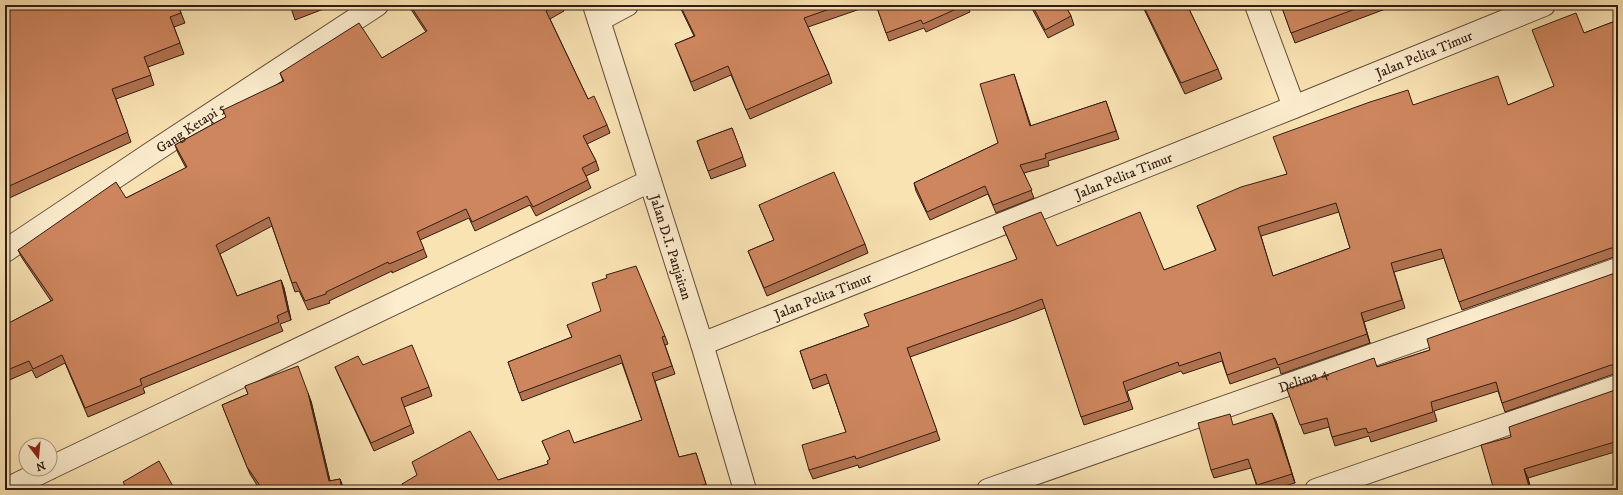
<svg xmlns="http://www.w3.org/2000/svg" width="1623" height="495" font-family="'IM FELL DW Pica',serif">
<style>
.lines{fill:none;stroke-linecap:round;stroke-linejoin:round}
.minor-casing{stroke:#654e3a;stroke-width:24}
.minor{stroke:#fcedce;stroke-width:22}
.wall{fill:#b17351;stroke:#331c11;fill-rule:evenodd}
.shaded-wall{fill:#905e42;stroke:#331c11}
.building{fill:#ce865e;stroke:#331c11;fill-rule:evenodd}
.labels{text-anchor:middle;stroke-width:4;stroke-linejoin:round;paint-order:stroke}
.street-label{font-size:14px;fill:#331c11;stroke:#fcedce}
</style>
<rect width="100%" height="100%" fill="#fae3b3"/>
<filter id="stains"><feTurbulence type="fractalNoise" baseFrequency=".005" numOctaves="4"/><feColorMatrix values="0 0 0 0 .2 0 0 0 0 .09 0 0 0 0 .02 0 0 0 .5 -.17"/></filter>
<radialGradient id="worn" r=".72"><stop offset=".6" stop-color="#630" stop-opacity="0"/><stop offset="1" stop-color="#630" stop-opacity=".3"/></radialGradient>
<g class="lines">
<defs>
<g id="minor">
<path id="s1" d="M594 5 702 344 745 490"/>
<path d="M1256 5 1294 107"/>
<path d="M599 20 627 5"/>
<path id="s2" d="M5 251 153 152 377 5"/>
<path id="s3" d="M702 344 1294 107 1544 5"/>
<path d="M50 468 650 181"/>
<path d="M5 490 48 469"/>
<path id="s4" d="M988 490 1618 269"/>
<path d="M1316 490 1618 386"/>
</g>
</defs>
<use href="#minor" class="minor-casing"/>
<use href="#minor" class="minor"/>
</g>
<path class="wall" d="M5 5H178L185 23 174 27 184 54 148 67 154 85 116 99 131 142 5 200Z
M290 5H334L295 20Z
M408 5H562L564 11 550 19 588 99 607 125 610 133 587 144 596 161 599 170 586 176 591 188 536 216 530 205 475 231 469 218 420 240 427 257 392 273V271L329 301 330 303 308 310 299 291 295 292 272 226 220 254 237 296 281 280 284 288 291 320 280 324 283 331 143 388 145 393 88 417 65 363 36 378 32 370 5 382V325L51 301 22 258 18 250 126 198 186 168 178 153 175 145 226 117 283 81 280 73 382 58 426 32Z
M679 5H862L863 8 808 27 829 74 832 83 750 119 731 75 694 91 675 44 694 36Z
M876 5H980L969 10 970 12 926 32 924 28 889 41Z
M1030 5H1065L1071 16 1074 25 1048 38Z
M1142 5H1187L1218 69 1222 79 1185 94Z
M1281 5H1396L1295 43Z
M1618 20V257H1614L1462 310 1444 258 1394 272 1405 308 1364 322 1370 343 1281 374 1279 367 1230 384 1222 361 1183 374 1181 371 1127 391 1133 409 1084 425 1045 308 1014 320 910 357 940 440 859 468 858 465 813 479 809 470 846 432 829 383 813 389 800 351 869 326 1017 259 1003 227 1057 246 1164 270 1216 251 1197 206 1287 174 1413 105H1508L1554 87 1584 33ZM1339 212 1350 248 1273 276 1261 236Z
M1014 74 1031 126 1106 101 1119 139 1048 161 1049 166 1024 173 1034 198 996 213 988 194 930 220 916 191 914 183 998 143Z
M732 128 746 166 711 179 697 141Z
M759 205 865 244 868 253 767 296 748 251 774 240Z
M1618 272V374H1614L1505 412 1498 391 1434 411 1437 421 1371 442 1369 436 1335 446 1329 427 1304 434 1287 389 1377 367 1430 350Z
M567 325 665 336 668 344 665 345 675 374 655 381 679 457 696 453 708 490H404L402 484 498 480 548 464 550 459 542 441 574 443 642 420 622 363 522 401 508 362 572 337Z
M363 365 429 387 432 396 404 407 414 433 374 451 339 376 335 367Z
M245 386 311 401 330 481 340 479 344 490H260L250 474 222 405 248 394Z
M1618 389V451L1528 478 1531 490H1494L1511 437Z
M1276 421 1295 483 1271 490H1258L1251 468 1214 478 1211 470 1234 425Z"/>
<path class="shaded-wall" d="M281 280 284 288 291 320 288 311Z
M1361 313 1364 322 1370 343 1367 334Z
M308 393 311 401 332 489 329 481Z
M1272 413 1276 421 1295 483 1292 474Z
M1524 469 1528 478 1531 490H1530Z
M340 479 343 487 344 490H342Z"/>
<path class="building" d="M5 5H178L181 13 170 17 180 43 144 57 151 75 112 89 128 132 5 188Z
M290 5H302L291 9Z
M410 5H556L546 11 588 99 594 96 607 125 583 136 596 161 582 168 588 180 533 207 527 196 472 222 466 209 417 232 424 249 389 264 388 262 326 292V294L305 301 296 282 292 283 269 217 216 245 237 296 281 280 288 311 277 316 279 322 140 379 142 385 85 408 62 355 33 369 29 361 5 371V325L53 300 18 250 116 182 126 198 187 167 175 145 226 117 223 110 284 81 280 73 359 23 382 58 427 31Z
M680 5H841L804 18 829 74 746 110 728 66 691 82 675 44 695 36Z
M876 5H965L923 24 921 20 886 33Z
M1032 5H1065L1071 16 1045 30Z
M1143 5H1187L1218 69 1181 83Z
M1281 5H1366L1291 33Z
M1576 13 1584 33 1618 20V248H1611L1459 302 1441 249 1391 263 1402 300 1361 313 1367 334 1278 365 1275 358 1227 375 1220 352 1179 366 1178 362 1123 382 1129 401 1081 417 1042 299 1011 311 907 348 937 431 856 459 855 456 809 470 802 445 846 432 826 374 810 380 800 351 869 326 864 314 1017 259 1003 227 1041 212 1057 246 1140 212 1164 270 1216 250 1197 206 1241 187 1287 174 1273 137 1370 102 1408 90 1413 105 1498 76 1508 105 1554 86 1532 30ZM1336 203 1350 248 1273 276 1258 227Z
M1014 74 1030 126 1106 101 1116 131 1045 154 1046 158 1020 165 1032 190 993 205 985 186 927 212 914 183 998 143 980 84Z
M732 128 743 157 708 171 697 141Z
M834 172 865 244 764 288 748 251 774 240 759 205Z
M636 266 665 336 662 337 672 366 652 373 679 457 696 453 706 484 689 489V490H405L402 484 417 475 412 462 470 431 498 480 548 464 547 461 550 459 542 441 569 430 574 443 642 420 620 355 519 393 508 362 572 337 567 325 601 311 592 283 607 278 606 275Z
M1618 272V365H1611L1502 403 1496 382 1431 402 1433 412 1368 433 1366 428 1332 437 1327 418 1300 425 1287 389 1374 358 1377 367 1430 350 1427 339Z
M412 345 429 387 401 398 411 425 371 443 335 367 358 356 363 365Z
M298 366 308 393 329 481 340 479 342 490H263L247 467 222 405 248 394 245 386Z
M1618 389V441L1524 469 1530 490H1494L1481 445 1511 437 1509 427Z
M1272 413 1292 474 1257 485 1248 459 1211 470 1198 423 1230 414 1233 425Z
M159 461 175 490H128L123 482Z"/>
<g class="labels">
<g class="street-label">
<text dy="5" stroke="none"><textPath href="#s3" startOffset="778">Jalan Pelita Timur</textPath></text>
<text dy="5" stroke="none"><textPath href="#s2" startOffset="223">Gang Ketapi 5</textPath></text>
<text dy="5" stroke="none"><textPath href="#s3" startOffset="454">Jalan Pelita Timur</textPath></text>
<text dy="5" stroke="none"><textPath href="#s1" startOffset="254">Jalan D.I. Panjaitan</textPath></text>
<text dy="5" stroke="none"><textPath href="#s3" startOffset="130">Jalan Pelita Timur</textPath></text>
<text dy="5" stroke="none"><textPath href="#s4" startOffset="334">Delima 4</textPath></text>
</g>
</g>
<rect width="1623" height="495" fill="none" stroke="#fae3b3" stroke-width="20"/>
<rect x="6" y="6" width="1611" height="483" fill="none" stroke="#331c11" stroke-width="2"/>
<rect x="10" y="10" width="1603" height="475" fill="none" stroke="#331c11"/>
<g transform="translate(38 457) rotate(164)"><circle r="19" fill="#fcedce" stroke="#ac9982"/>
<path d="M0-3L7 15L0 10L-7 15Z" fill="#8f2418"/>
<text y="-6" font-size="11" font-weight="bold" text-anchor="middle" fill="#331c11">N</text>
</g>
<rect width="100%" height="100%" filter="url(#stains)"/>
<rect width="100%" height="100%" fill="url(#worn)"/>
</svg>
